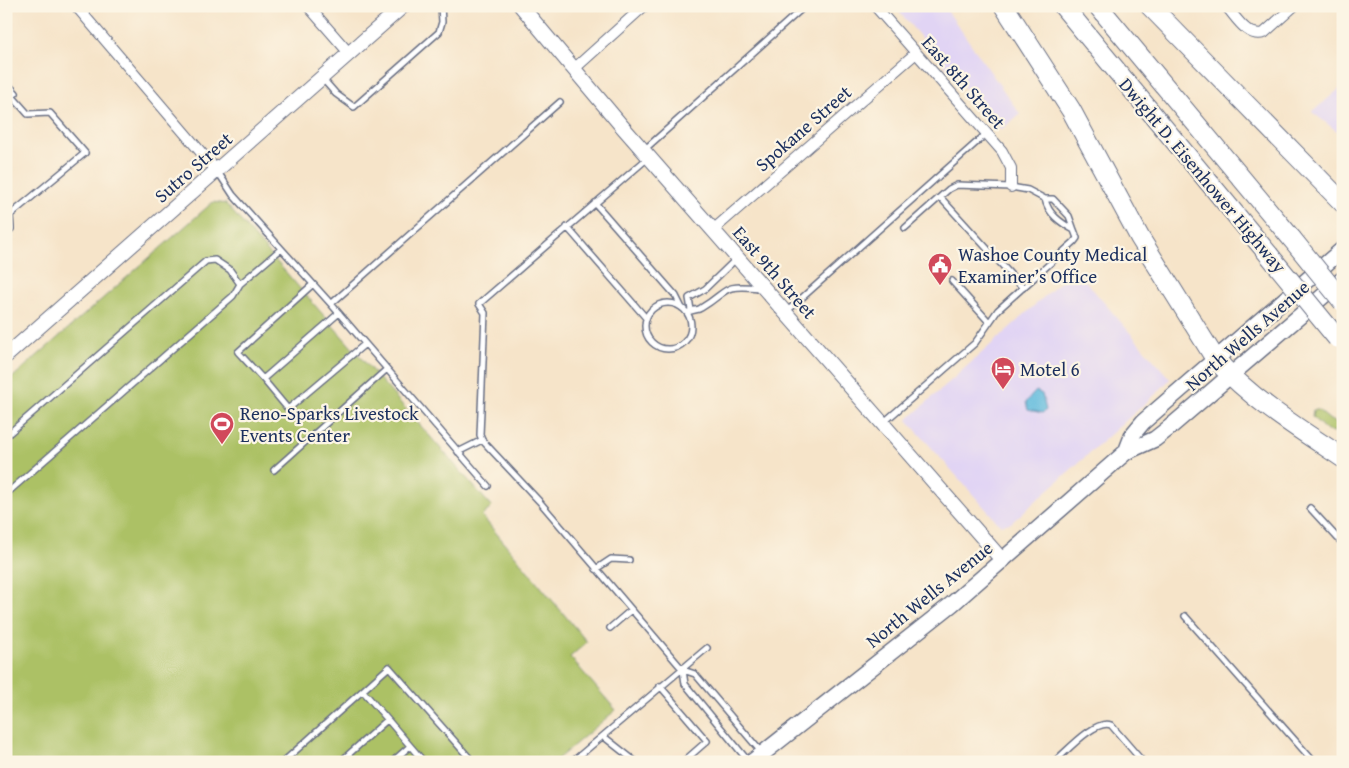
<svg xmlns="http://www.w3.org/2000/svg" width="1349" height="768" font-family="'Gentium Book Plus',serif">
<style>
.built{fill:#e1d4f4}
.green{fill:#acc165;stroke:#647862}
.water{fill:#60bbde;stroke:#3e759e}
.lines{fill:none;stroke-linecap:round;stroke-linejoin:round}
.service-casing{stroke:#686e83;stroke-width:8}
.minor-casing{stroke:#686e83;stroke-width:12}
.tertiary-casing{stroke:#686e83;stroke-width:16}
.secondary-casing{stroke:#686e83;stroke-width:18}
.motorway-casing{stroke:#686e83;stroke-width:21}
.service{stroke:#fff;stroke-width:5}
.minor{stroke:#fff;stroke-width:10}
.tertiary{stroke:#fff;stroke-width:14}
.secondary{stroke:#fff;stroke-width:15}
.motorway{stroke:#fff;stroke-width:19}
.motorway-bridge-casing{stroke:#686e83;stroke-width:21;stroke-linecap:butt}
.motorway-bridge{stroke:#fff;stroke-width:19}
.labels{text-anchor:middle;stroke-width:4.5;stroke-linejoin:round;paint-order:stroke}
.street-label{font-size:19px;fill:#1b2f5e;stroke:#fcf5e5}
.poi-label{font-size:19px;fill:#1b2f5e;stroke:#fcf5e5;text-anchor:start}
</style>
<rect width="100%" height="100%" fill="#fcf5e5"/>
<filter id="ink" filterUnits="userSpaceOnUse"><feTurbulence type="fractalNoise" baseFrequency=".02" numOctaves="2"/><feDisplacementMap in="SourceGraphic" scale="10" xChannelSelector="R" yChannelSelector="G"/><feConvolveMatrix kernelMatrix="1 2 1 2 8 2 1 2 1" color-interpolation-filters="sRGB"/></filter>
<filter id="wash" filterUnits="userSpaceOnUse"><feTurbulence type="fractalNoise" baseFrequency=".0096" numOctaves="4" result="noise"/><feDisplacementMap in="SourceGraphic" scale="20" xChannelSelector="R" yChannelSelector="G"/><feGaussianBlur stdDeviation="1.12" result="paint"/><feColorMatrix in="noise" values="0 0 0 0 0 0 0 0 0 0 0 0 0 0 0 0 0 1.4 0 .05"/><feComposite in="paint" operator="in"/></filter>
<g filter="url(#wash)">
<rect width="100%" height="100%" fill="#f6e4c9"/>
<path class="built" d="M894 6H944L1020 114 1001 130Z
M1343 86V136L1312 112Z
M1075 269 1170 379 1158 392 1011 523 1000 525 907 420Z"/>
<path class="green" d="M213 202 226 204 492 507 482 516 587 642 570 657 616 710 554 762H6V383Z
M1313 410H1318L1330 420 1342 425 1343 443 1337 438 1336 432 1327 431 1312 417Z"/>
<path class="water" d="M1036 391 1042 394 1046 410 1043 413 1028 410 1026 402Z"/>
</g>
<g filter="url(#ink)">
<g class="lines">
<defs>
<path id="service" d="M322 78 336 94 354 107 439 32 442 22 441 6
M6 82 16 93 12 96 28 114 50 113 85 153 10 215 11 229 6 232
M644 150 805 6
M218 172 233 195 331 304 488 486
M940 197 1023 288
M595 203 676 296 682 308
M567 227 646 318
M905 228 949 189 957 185 1011 187 1028 190 1045 199H1053L1069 216 1074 230C1061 223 1048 214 1045 199
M952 281 989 322
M645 326a23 23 0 1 1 46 0a23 23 0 1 1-46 0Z
M331 304 560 102
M691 310 689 298 705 289 737 258
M786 312 986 134
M339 313 263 379 288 409 365 344
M687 313C692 309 697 311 701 308 730 291 720 284 759 288
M263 379 238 352 312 285
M883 423 975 343 998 310 1074 242 1077 238 1074 230
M6 436 206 261 215 260 230 270 240 284
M482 440 539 501 683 670 695 674 762 753
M458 452 482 440 480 435 485 313 479 304 649 157
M274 470 387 369
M6 494 233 296 240 284 281 249
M1310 508 1343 544
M596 569 611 559 629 560
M1185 616 1314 762
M610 628 631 610
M683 670 685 684 749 762
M660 686 707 741 683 762
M363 691 424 762
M603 736 636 762
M283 762 389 667 473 762
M340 762 387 720
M392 762 410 746
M572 762 707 648
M1054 762C1067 751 1095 719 1111 725L1143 762"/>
<path id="minor" d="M76 6 217 171
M308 6 349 53
M875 6 1002 151 1011 168V187
M1226 6C1236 17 1247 38 1264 33L1294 6
M574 69 644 6
M713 230 916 53"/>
<path id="tertiary" d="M521 6 620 124 1003 561
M6 356 403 6"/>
<path id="secondary" d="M1126 452 1133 434 1143 422 1343 249
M752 762 952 604 1126 452 1155 439 1169 428 1343 279"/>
<path id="motorway" d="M1004 6 1071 110 1140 238 1216 360C1252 400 1299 429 1343 458
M1063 6 1269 255
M1098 6 1292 239
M1150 6 1343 203"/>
</defs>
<use href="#service" class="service-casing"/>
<use href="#minor" class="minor-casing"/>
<use href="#tertiary" class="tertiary-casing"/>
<use href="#secondary" class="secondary-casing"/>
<use href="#motorway" class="motorway-casing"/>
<use href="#service" class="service"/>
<use href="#minor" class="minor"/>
<use href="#tertiary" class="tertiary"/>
<use href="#secondary" class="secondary"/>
<use href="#motorway" class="motorway"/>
<defs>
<path id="motorway-bridge" d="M1292 239 1343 302
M1269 255 1337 338"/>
</defs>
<use href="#motorway-bridge" class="motorway-bridge-casing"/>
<use href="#motorway-bridge" class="motorway-bridge"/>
</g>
</g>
<defs>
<symbol id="civic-pin" viewBox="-11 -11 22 30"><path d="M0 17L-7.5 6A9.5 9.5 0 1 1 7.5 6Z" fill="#d1495b" stroke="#fcf5e5"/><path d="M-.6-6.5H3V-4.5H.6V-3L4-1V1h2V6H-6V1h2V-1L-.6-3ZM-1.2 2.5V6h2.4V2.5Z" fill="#fff"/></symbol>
<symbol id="hotel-pin" viewBox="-11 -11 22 30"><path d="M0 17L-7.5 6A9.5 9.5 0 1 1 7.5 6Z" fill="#d1495b" stroke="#fcf5e5"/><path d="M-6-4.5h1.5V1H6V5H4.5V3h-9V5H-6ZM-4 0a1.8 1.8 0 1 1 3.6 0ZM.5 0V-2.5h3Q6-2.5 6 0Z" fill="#fff"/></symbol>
<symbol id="stadium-pin" viewBox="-11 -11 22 30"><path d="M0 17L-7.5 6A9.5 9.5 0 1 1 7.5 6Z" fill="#d1495b" stroke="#fcf5e5"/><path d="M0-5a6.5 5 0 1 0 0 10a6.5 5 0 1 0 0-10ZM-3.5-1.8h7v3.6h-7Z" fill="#fff"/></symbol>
</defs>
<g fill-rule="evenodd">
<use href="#civic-pin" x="926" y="251" width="28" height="38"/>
<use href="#hotel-pin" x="989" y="355" width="28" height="38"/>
<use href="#stadium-pin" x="208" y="410" width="28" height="38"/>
</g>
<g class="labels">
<g class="street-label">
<text transform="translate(964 82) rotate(49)" y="7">East 8th Street</text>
<text transform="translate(803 128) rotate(-41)" y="7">Spokane Street</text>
<text transform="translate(193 167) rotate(-41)" y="7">Sutro Street</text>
<text transform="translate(1203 175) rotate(50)" y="7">Dwight D. Eisenhower Highway</text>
<text transform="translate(775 272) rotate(49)" y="7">East 9th Street</text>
<text transform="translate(1247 335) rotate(-41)" y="7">North Wells Avenue</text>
<text transform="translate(929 594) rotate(-39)" y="7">North Wells Avenue</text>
</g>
<g class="poi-label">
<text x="958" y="261">Washoe County Medical<tspan x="958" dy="22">Examiner’s Office</tspan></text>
<text x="1020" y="376">Motel 6</text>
<text x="240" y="420">Reno-Sparks Livestock<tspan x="240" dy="22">Events Center</tspan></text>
</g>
</g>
<rect width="1349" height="768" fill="none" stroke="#fcf5e5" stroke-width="25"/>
</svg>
